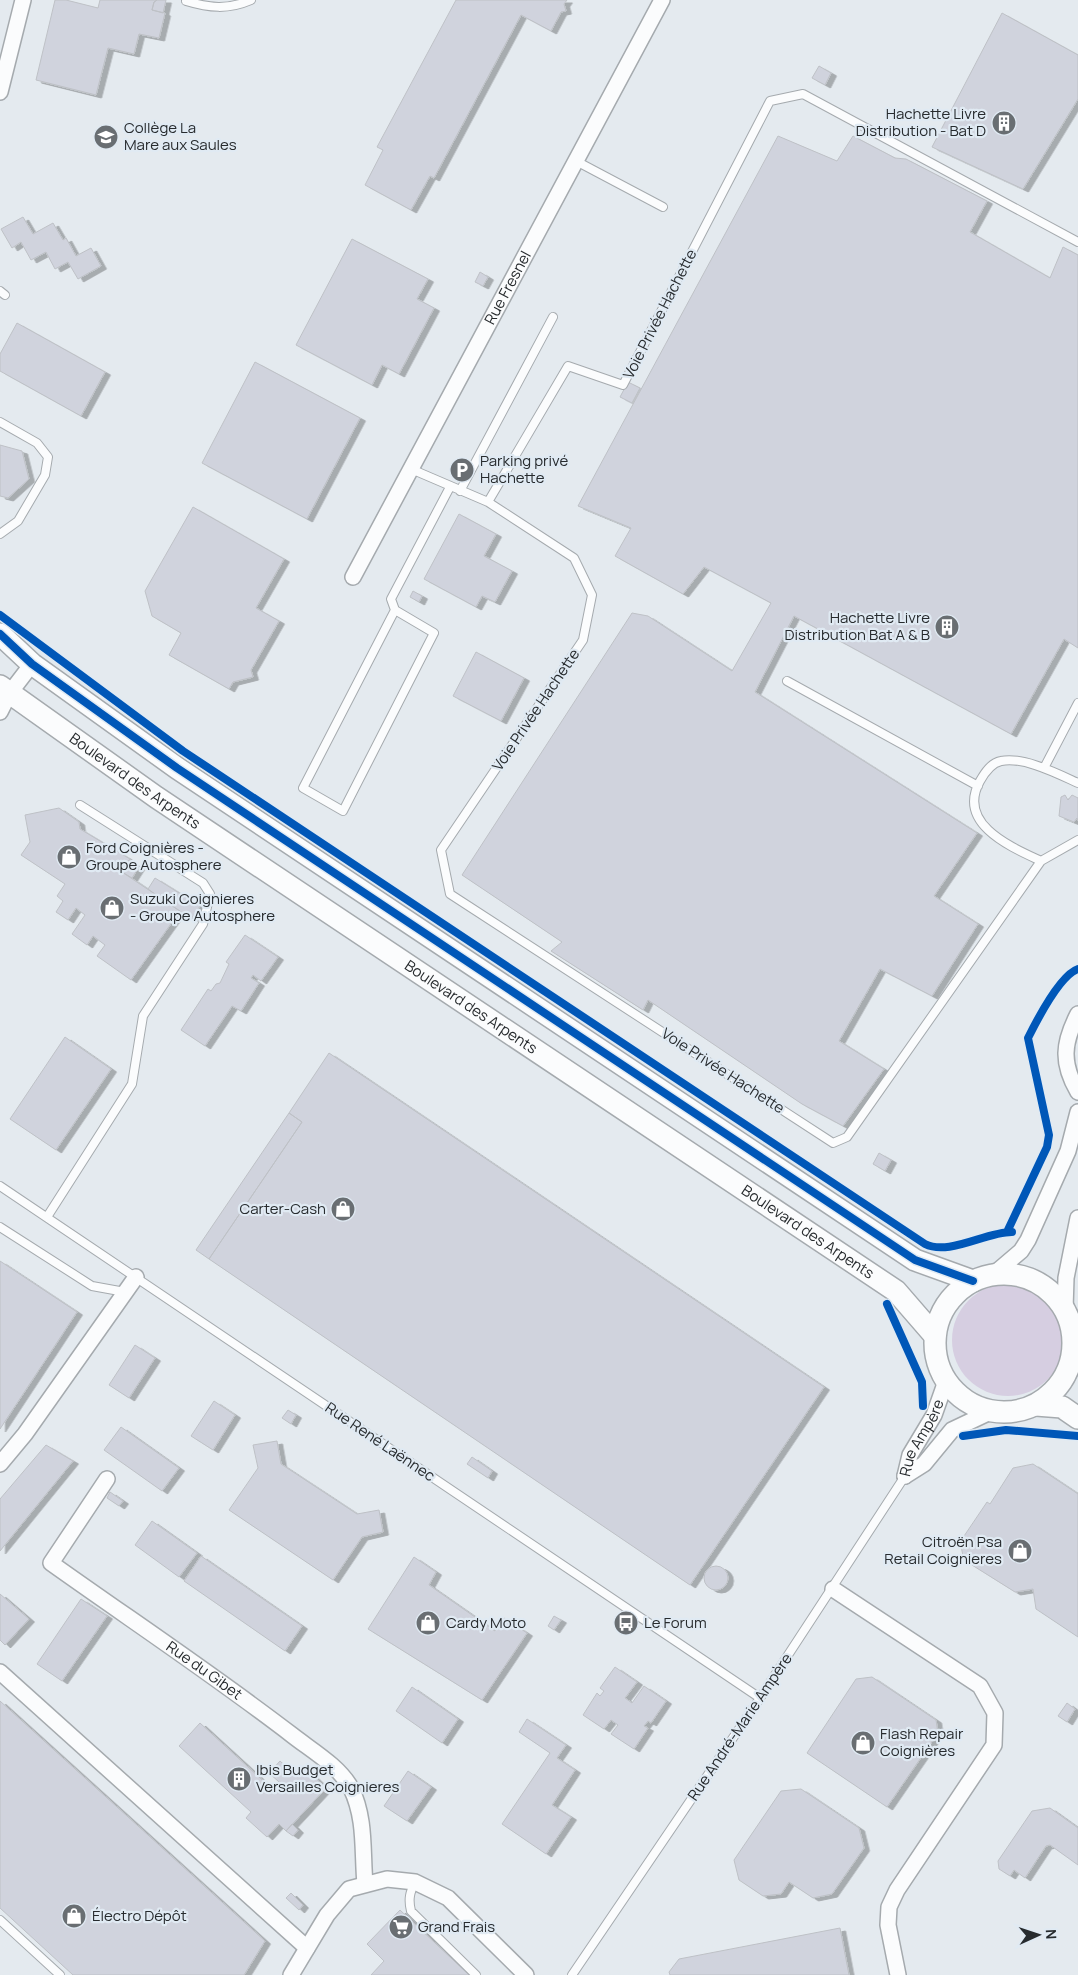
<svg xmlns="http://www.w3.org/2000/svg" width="1078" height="1975" font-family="Manrope,sans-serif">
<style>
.green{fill:#d6cee1}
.building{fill:#d0d3dd;stroke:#bec1c6;filter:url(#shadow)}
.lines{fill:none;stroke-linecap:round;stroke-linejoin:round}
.lane-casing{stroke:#a5aaae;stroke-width:10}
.street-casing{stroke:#a5aaae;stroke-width:18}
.secondary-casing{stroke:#a5aaae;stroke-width:24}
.lane{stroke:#fbfcfd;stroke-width:8}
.street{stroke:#fbfcfd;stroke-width:15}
.secondary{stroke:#fbfcfd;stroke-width:21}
.cycleway-casing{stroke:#e0eaf3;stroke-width:11}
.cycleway{stroke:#0057b8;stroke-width:8}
.labels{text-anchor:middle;stroke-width:4.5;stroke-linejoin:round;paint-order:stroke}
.poi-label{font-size:15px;fill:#272b2e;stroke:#e0eaf3;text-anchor:start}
.street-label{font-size:15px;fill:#272b2e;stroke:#e0eaf3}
</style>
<defs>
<filter id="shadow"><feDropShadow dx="5.5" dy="3" stdDeviation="0" flood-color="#0004"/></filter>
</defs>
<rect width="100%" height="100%" fill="#e4eaef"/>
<path class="green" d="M952 1340a56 56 0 1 1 112 0a56 56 0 1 1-112 0Z"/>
<path class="building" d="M55 0H66L98 8 100 0H157L154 2 152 10 165 13 159 38 139 34 134 54 108 48 96 95 36 80Z
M157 0H166L163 13 152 10 154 2Z
M456 0H567L564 4 566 11 561 12 551 31 521 15 434 178 430 176 411 210 365 185 383 150 377 147Z
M1002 13 1078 55V99L1023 189 932 147Z
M819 66 831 73 825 85 812 78Z
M778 136 837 161 853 136 895 158 906 159 987 201 970 232 1050 278 1063 247 1078 255V648L1064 639 1011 734 794 616 755 692 977 833 934 896 978 924 932 996 880 969 839 1041 884 1069 843 1126 802 1104 648 1000 643 1010 551 951 562 942 462 875 632 613 648 616 732 671 771 603 704 567 683 594 615 556 631 528 578 506Z
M23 217 33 234 53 223 63 240 66 238 76 256 91 248 101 266 78 279 68 262 55 269 46 252 31 260 21 242 12 248 1 229Z
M352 239 428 279 417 299 434 308 399 374 382 365 372 385 296 345Z
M480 272 488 277 483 286 475 282Z
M17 323 105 372 81 416 0 371V354Z
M255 362 360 418 307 519 202 463Z
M628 382 640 388 632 403 620 397Z
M0 445 22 451 29 479 8 498 0 496Z
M193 507 284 559 256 608 279 621 251 670 253 677 233 682 229 689 169 655 181 633 152 616 145 591Z
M459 514 496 534 484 556 512 571 495 602 482 596 476 607 424 579Z
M413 591 422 596 419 602 410 597Z
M476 652 524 678 501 721 453 696Z
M1065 795 1068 800 1072 795 1078 798V821L1077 818 1074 822 1059 816 1061 797Z
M59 808 79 822 80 829 130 859 122 872 180 911 131 980 97 956 105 945 93 936 87 945 72 934 85 915 76 908 68 920 56 912 63 901 57 896 65 884 21 855 30 842 25 815Z
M129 860 139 867 132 878 122 872Z
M155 878 200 906 191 919 148 889Z
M245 935 278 957 261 981 253 975 251 978 259 983 241 1011 232 1006 205 1046 181 1030 208 989 211 991 216 984 220 983 229 964 226 962Z
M65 1037 111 1069 56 1150 10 1119Z
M329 1053 824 1387 690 1585 209 1259 302 1122 289 1113Z
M289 1113 302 1122 209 1259 196 1250Z
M879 1153 891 1160 885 1171 873 1164Z
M0 1261 77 1312 0 1429Z
M135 1345 155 1358 129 1398 109 1385Z
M214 1401 235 1415 213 1450 191 1436Z
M288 1410 296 1415 291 1424 282 1418Z
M121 1427 179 1468 162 1491 104 1450Z
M277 1441 281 1464 357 1514 379 1510 383 1532 362 1537 333 1580 229 1510 258 1468 253 1445Z
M46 1445 73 1461 0 1551V1499Z
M472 1457 492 1471 488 1478 467 1464Z
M1033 1464 1078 1494V1637L1036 1609 1033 1589 1015 1592 964 1560 960 1542 987 1502 990 1504 1013 1468Z
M110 1492 123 1501 119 1506 107 1498Z
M152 1521 197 1553 179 1577 135 1545Z
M201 1556 302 1626 285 1651 184 1581Z
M414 1557 436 1572 429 1585 495 1631 504 1618 527 1633 482 1700 368 1629Z
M704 1578a12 12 0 1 1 24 0a12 12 0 1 1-24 0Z
M0 1594 29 1619 5 1645 0 1640Z
M81 1599 107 1616 62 1681 37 1664Z
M554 1616 561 1620 554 1630 548 1626Z
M615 1667 637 1682 625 1698 632 1703 644 1686 666 1701 651 1723 648 1721 644 1726 648 1728 634 1749 611 1734 618 1725 611 1720 604 1729 583 1715 597 1693 600 1696 604 1691 600 1688Z
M872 1677 936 1720 938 1733 887 1807 807 1753 856 1679Z
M412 1687 458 1719 442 1743 396 1711Z
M0 1701 265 1941 244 1975H73L0 1908Z
M1067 1703 1075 1709 1067 1722 1058 1716Z
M527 1719 566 1745 557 1758 575 1770 552 1805 571 1817 546 1854 502 1824 550 1753 519 1732Z
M200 1723 272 1789 279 1782 269 1773 280 1761 298 1777 306 1769 326 1788 286 1831 279 1824 267 1837 246 1818 251 1812 179 1746Z
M408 1771 431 1787 407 1821 384 1806Z
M801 1789 859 1828 864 1848 832 1894 813 1898 789 1882 781 1894 763 1896 739 1880 734 1860 781 1791Z
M1050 1808 1078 1828V1865L1050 1845 1046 1846 1025 1878 1014 1870 1010 1876 999 1869 998 1861 1032 1811Z
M292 1824 298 1830 293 1836 286 1831Z
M291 1893 303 1905 299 1910 286 1898Z
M400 1910 469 1975H371L384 1961 367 1944Z
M840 1928 849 1975H670L669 1972 679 1959Z"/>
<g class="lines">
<defs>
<path id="lane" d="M186 1C209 8 228 10 251 0
M576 161 663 207
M1078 242 803 94 770 101 623 385 568 366 488 502 574 558 592 595 583 640 441 850 450 894 833 1143 847 1137 1041 861 1078 840
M0 291 5 295
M0 422 37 443 48 457 45 475 18 521 0 534
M411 469 488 502
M460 491 553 317
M395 610 303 788 343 811 434 633 395 610 391 599 450 487
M787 681 978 786
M1044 768 1078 703
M1041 861C1011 847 956 824 980 781 985 772 991 763 1001 761 1023 756 1058 774 1078 783
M0 1186 760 1698
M47 1217 132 1084 143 1016 203 924 210 894 203 883 80 805
M0 1227 92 1286 125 1292
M415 1882C410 1892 408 1899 411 1911L476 1975
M0 1920 60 1975
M572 1975 760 1698 905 1476"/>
<g id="street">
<path d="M0 92 23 0"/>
<path id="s1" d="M353 577 662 0"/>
<path d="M0 712 9 694 32 664"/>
<path d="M1078 1014C1063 1043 1061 1063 1078 1092"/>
<path d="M994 1274 1021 1251 1028 1240 1068 1151 1078 1112"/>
<path d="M1065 1309 1066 1278 1078 1218"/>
<path d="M0 1464 25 1434 136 1277"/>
<path d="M905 1476 924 1464 952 1430 990 1412"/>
<path id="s2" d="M905 1476 910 1455 934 1415 946 1381"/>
<path id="s3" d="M107 1479 51 1563C131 1620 214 1675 292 1735 311 1750 339 1766 351 1788 366 1819 362 1851 365 1884"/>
<path d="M833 1589 980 1686 995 1713 994 1745 897 1890 889 1907 888 1925 898 1975"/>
<path d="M0 1672 307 1948"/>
<path d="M291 1975 327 1915 349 1889 387 1879 415 1882 448 1898 526 1975"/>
</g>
<g id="secondary">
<path d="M0 634 32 664 177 768 915 1260 973 1281"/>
<path id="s4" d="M0 686 156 797 896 1291 935 1336"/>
<circle cx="1004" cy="1343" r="69"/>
<path d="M1036 1405 1062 1407 1078 1418"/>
</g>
</defs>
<use href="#lane" class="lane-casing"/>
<use href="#street" class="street-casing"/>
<use href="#secondary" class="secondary-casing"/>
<use href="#lane" class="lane"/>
<use href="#street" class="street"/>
<use href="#secondary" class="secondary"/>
<defs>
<path id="cycleway" d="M0 615 183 751 925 1244C949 1256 985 1232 1012 1232
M0 634 32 664 177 768 915 1260 973 1281
M1007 1232 1047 1147 1049 1135 1028 1038C1037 1020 1060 975 1078 969
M887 1304 922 1382 923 1406
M963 1436 1006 1430 1078 1436"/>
</defs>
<use href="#cycleway" class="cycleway-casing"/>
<use href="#cycleway" class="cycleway"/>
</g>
<defs>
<symbol id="building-disc" viewBox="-11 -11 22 22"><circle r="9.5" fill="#696e72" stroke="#e0eaf3"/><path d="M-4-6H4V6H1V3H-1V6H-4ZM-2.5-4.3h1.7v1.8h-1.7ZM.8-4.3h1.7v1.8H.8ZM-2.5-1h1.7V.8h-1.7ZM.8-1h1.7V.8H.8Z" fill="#fff"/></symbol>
<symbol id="school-disc" viewBox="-11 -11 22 22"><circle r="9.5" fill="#696e72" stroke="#e0eaf3"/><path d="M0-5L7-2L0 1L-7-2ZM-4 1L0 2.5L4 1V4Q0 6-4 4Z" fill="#fff"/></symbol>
<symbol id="parking-disc" viewBox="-11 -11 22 22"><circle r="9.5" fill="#696e72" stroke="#e0eaf3"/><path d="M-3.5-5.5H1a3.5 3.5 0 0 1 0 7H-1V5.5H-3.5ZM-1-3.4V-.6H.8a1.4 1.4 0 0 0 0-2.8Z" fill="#fff"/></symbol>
<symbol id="shop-disc" viewBox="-11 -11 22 22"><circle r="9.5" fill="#696e72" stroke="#e0eaf3"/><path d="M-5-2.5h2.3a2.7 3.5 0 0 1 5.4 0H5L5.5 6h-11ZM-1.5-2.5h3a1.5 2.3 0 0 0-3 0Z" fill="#fff"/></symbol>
<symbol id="bus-disc" viewBox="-11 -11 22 22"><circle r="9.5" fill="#696e72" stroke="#e0eaf3"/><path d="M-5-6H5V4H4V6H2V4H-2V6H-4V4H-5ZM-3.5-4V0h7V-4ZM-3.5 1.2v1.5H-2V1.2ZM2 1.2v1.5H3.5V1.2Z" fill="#fff"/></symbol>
<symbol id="supermarket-disc" viewBox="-11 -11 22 22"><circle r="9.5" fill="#696e72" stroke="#e0eaf3"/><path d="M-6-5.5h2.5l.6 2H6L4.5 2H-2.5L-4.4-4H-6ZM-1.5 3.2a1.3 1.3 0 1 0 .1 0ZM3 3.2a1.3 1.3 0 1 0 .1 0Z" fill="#fff"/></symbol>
</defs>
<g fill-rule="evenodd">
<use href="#building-disc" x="990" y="109" width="28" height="28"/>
<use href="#school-disc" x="92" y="123" width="28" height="28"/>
<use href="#parking-disc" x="448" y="456" width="28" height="28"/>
<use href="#building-disc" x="933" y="613" width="28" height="28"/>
<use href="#shop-disc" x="55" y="843" width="28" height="28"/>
<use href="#shop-disc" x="98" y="894" width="28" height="28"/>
<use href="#shop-disc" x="329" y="1195" width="28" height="28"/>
<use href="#shop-disc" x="1006" y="1537" width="28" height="28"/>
<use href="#shop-disc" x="414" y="1609" width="28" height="28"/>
<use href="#bus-disc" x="612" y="1609" width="28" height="28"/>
<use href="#shop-disc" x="849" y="1729" width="28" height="28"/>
<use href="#building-disc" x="225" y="1765" width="28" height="28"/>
<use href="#shop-disc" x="60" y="1902" width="28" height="28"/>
<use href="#supermarket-disc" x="387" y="1913" width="28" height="28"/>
</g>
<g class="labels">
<g class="poi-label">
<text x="986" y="119" text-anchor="end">Hachette Livre<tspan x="986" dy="17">Distribution - Bat D</tspan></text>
<text x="124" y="133">Collège La<tspan x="124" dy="17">Mare aux Saules</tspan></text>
<text x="480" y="466">Parking privé<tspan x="480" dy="17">Hachette</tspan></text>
<text x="930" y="623" text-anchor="end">Hachette Livre<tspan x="930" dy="17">Distribution Bat A &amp; B</tspan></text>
<text x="86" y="853">Ford Coignières -<tspan x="86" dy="17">Groupe Autosphere</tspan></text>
<text x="130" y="904">Suzuki Coignieres<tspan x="130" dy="17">- Groupe Autosphere</tspan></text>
<text x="326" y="1214" text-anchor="end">Carter-Cash</text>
<text x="1002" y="1547" text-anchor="end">Citroën Psa<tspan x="1002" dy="17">Retail Coignieres</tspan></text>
<text x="446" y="1628">Cardy Moto</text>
<text x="644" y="1628">Le Forum</text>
<text x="880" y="1739">Flash Repair<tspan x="880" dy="17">Coignières</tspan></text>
<text x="256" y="1775">Ibis Budget<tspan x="256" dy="17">Versailles Coignieres</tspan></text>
<text x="92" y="1921">Électro Dépôt</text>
<text x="418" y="1932">Grand Frais</text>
</g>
<g class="street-label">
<text dy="5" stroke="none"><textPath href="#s1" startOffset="328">Rue Fresnel</textPath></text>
<text transform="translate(660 314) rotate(-63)" y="5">Voie Privée Hachette</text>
<text transform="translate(536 710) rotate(-56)" y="5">Voie Privée Hachette</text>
<text dy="5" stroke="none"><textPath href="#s4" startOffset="165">Boulevard des Arpents</textPath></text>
<text dy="5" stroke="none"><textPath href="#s4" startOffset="570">Boulevard des Arpents</textPath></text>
<text transform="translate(723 1071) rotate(33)" y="5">Voie Privée Hachette</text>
<text dy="5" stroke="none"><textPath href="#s4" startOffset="975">Boulevard des Arpents</textPath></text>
<text dy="5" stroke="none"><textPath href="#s2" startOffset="42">Rue Ampère</textPath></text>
<text transform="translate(380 1442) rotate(34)" y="5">Rue René Laënnec</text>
<text dy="5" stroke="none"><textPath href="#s3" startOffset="288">Rue du Gibet</textPath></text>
<text transform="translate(740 1727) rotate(-56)" y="5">Rue André-Marie Ampère</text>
</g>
</g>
<g transform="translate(1038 1935) rotate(87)" stroke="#e0eaf3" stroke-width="4" paint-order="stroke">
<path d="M0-4L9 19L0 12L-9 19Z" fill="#272b2e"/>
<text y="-8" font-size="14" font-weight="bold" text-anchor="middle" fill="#272b2e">N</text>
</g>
</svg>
